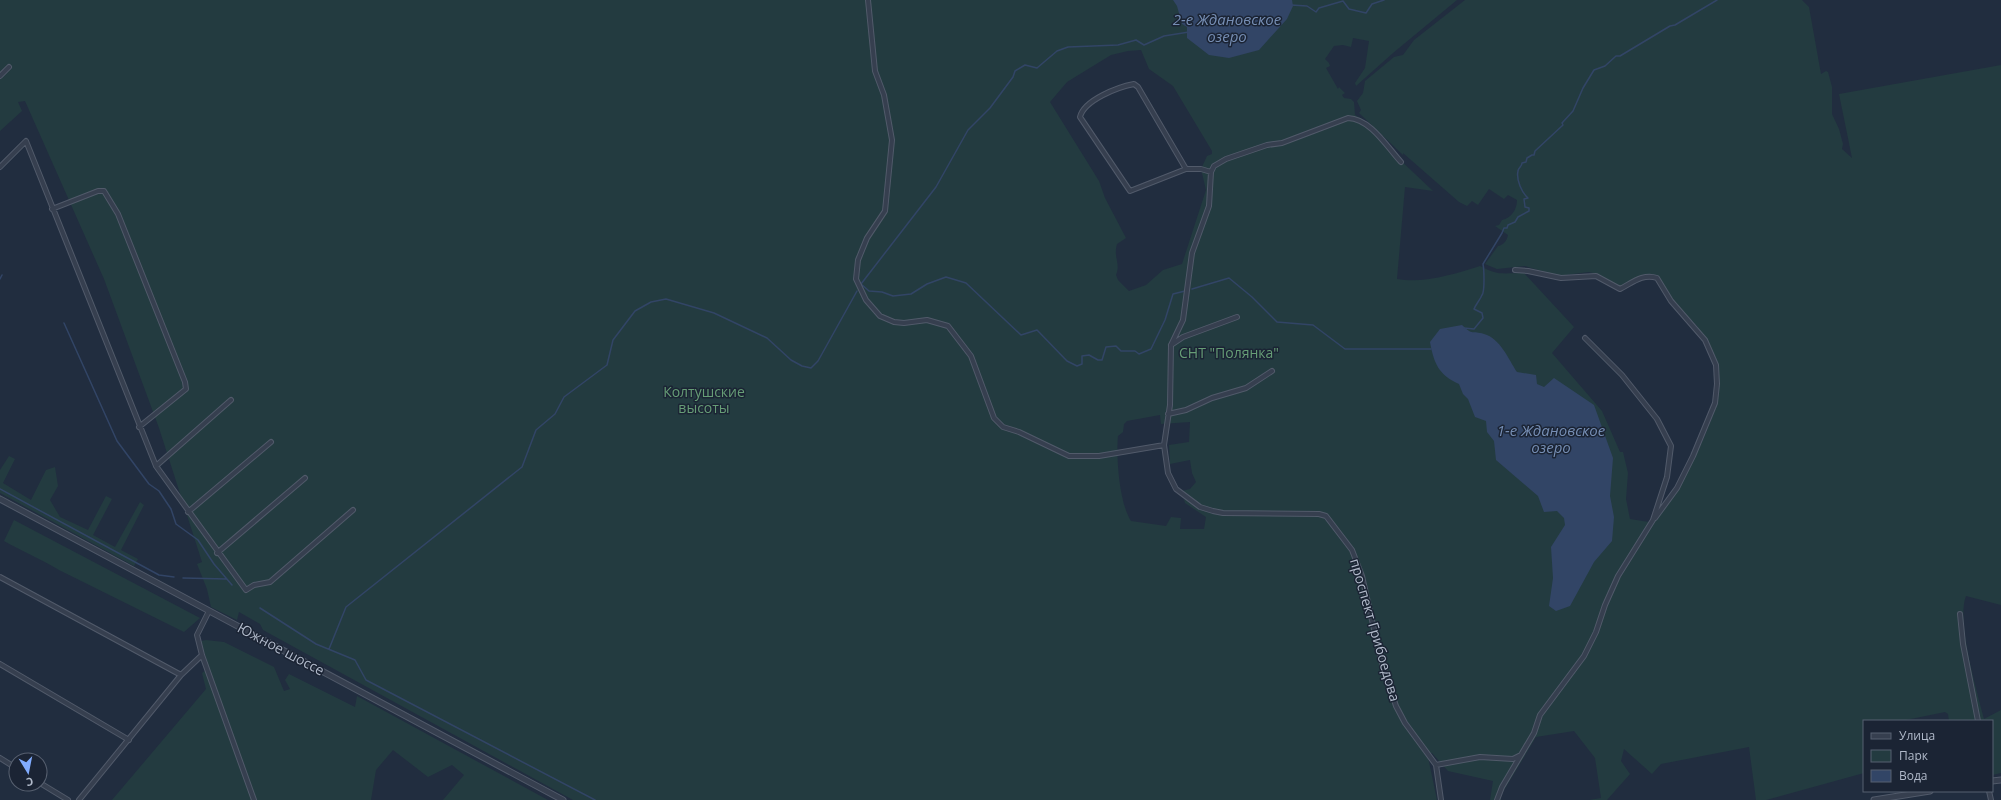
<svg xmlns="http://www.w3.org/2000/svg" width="2001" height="800" font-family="'Open Sans',sans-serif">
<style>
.green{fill:#233b40;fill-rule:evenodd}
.water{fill:#324566}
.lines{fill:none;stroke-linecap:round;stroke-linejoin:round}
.stream{stroke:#324566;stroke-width:1.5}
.minor-casing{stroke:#515a6a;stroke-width:6}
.tertiary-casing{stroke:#515a6a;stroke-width:7}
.minor{stroke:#363f4f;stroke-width:4}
.tertiary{stroke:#363f4f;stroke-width:5}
.labels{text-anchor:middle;stroke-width:3;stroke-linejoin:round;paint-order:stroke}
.park-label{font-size:14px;fill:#669d76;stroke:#1b2434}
.street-label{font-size:14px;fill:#b1baca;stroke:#1b2434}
.water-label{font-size:15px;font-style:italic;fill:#768eb4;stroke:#1b2434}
</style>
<rect width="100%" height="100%" fill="#212d3f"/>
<path class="green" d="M0 0H1457L1393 53 1356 86 1355 83 1365 68 1369 41 1353 38 1351 47 1343 45 1334 46 1325 59 1329 63 1330 66 1326 68 1338 89 1339 87 1345 93 1342 95 1344 98 1351 99 1354 102 1355 115 1364 120 1397 157 1433 191 1405 187 1397 279C1423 284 1455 274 1480 266 1498 276 1503 273 1524 273L1574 327 1552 353 1602 411 1620 452H1623L1628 473 1626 499 1630 519 1649 522 1647 525 1651 527C1678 489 1734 405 1715 358 1711 347 1704 338 1697 329L1698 327C1690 318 1683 314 1675 304 1668 295 1662 274 1649 274 1637 273 1630 286 1618 287L1597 274 1589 272 1558 276 1525 266 1497 269 1485 264 1498 246C1504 245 1507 240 1508 235L1495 226 1499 225 1502 220C1511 218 1517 210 1517 200L1508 195 1504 199 1489 189 1478 205 1472 201 1467 206 1459 202 1403 153V155L1359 113 1361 110 1357 101 1363 93 1365 81 1394 57 1403 55 1414 40 1465 0H1802L1809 7 1821 74 1826 71 1828 72 1832 87V114L1839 129 1843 144 1842 149 1852 158 1839 94 2001 65V605L1966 596C1956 621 1977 691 1984 719L2001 710V773L1992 775V721H1949L1948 714 1945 712 1901 721H1864V773L1766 800H1756L1749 747 1661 764 1652 774 1624 749 1621 761 1630 774 1607 800H1589L1601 798 1595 758 1574 731 1536 737 1500 797 1501 800H1490L1493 781 1448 771 1432 753 1428 754V757L1437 800H573L263 630 260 624 239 612 237 620 211 607 207 589 197 564 202 562 159 428 104 279 25 101 18 102 22 111 0 131ZM1141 50 1149 69 1173 86 1212 151V154L1207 156 1201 169 1206 190 1182 264 1163 270 1146 285 1129 291 1118 280 1116 275C1121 263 1113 258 1117 244L1126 238 1105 198 1099 181 1050 102 1067 82 1111 55 1128 51ZM1160 415 1161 424 1190 422 1189 442 1169 445 1170 464 1190 460 1192 473 1196 482 1190 489 1182 491 1185 503 1206 517 1204 529H1180L1181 518 1171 517 1166 526 1131 521C1119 502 1116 457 1118 436L1123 432 1124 424 1127 421Z
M9 456 15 459 3 483 31 500 46 470 55 467 58 486 50 500 60 517 88 530 106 496 112 499 93 535 115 547 140 502 144 505 121 550 138 559 134 566 0 493V470Z
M14 520 200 618 184 632 59 570C41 559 22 551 4 541Z
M206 640 224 642 274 667 284 691 290 689 285 680 289 674 355 707 357 696 548 800H443L464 775 452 765 428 777 393 750 376 770 371 800H112L206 689 202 673 209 668 201 641Z"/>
<path class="water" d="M1173 0H1292L1293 6 1287 19 1259 50 1229 58 1209 55 1187 38V27L1182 24 1177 6Z
M1462 325C1473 336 1472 330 1484 334 1500 338 1509 360 1517 372L1536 375 1537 384 1544 387 1554 378 1594 405 1613 458 1610 496 1614 517 1612 541 1594 562 1570 606 1556 611 1549 606 1553 578 1551 547 1565 525 1564 518 1557 511 1544 512 1538 496 1496 460 1494 441 1487 432 1486 421 1475 417 1468 399 1463 394 1459 384C1439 375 1434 364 1430 342L1440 329Z"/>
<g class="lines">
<path class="stream" d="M1291 5 1307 6 1316 12 1319 8 1343 1 1349 9 1366 13 1372 4 1384 0
M0 279 2 275
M861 284 936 187 968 130 990 108 1013 77 1015 71 1025 65 1037 68 1057 51 1068 47 1118 45 1136 40 1144 45 1164 36 1189 32
M861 284 869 291 882 292 893 296 911 294 927 284 946 277 966 283 1021 335 1037 330 1067 361 1077 366 1082 364V356L1089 355 1098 360H1102L1106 347 1116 346 1121 351H1135L1139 354 1151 349 1165 320 1173 294 1185 291
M1192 289 1229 278 1252 297 1277 322 1313 325 1345 349H1431
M64 323 117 441 149 484 159 491 171 509 176 524 198 540 214 564 232 585
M1464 328 1474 329 1483 318 1482 313 1474 309C1476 304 1480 300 1482 295 1485 291 1484 269 1483 264L1502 233 1504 228H1507L1508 225 1515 222 1518 217 1529 211V208L1525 207 1524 199 1528 198C1522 193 1516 180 1518 171 1518 168 1522 167 1522 163L1526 162 1527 158 1532 155H1534L1535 151 1563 125 1562 123 1573 111 1583 88 1594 70 1605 66 1616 56H1620L1670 26 1675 25 1717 0
M0 489 159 575 174 577
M183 578 227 579
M260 608 316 644 355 660 366 680 595 800
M329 649 346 607 522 467 536 430 555 414 564 397 607 365 613 340 635 311 651 302 666 299 714 313 767 338 791 360 802 366 811 368 818 361 857 291"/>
<defs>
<path id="minor" d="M868 0 875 71 884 95 892 140 885 211 867 238 858 260 856 279 866 300 880 316 894 322 904 323 927 320 948 326 971 356 994 418 1003 427 1019 432 1069 456H1099L1164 445
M0 76 9 67
M1401 162C1387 147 1371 119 1348 118L1282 143 1267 145 1226 159 1214 166 1211 172 1209 206 1192 253 1183 320 1171 345 1170 405 1164 445 1168 473 1176 489 1200 507 1213 511 1223 513 1319 514 1326 516 1352 550 1362 576 1381 660 1396 706 1405 723 1436 765 1441 800
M0 167 26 141 156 466 246 590 254 585 270 582 353 510
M1186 169 1130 191 1080 117C1084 100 1118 87 1134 84L1138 87 1186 169H1201L1211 172
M52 209 98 191H104L118 214 185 382 186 389 139 427
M1515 270 1528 271 1561 278 1596 276 1620 289C1632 283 1643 273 1657 278L1671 301 1705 340 1716 365 1717 384 1715 403 1693 456 1677 488 1655 518
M1171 345 1183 337 1237 317
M1168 414 1186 410 1212 398 1246 388 1272 371
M156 466 231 400
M188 512 271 442
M217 553 305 478
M0 577 181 675
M209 611 197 635 202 655 254 800
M1960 614 1963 644 1978 721
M0 664 129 740
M0 758 16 768
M1436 765 1480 757 1513 759 1521 755
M40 783 68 800
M1989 791 1991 800
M79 800 181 675 202 655
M1497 800 1502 787 1534 733 1540 715 1584 656 1596 632 1605 605 1618 576 1653 520 1667 477 1671 446 1657 419 1622 375 1585 338"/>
<path id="tertiary" d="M0 499 563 800
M1992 781 2001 780
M1874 800 1930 791"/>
</defs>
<use href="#minor" class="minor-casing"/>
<use href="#tertiary" class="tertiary-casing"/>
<use href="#minor" class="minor"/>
<use href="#tertiary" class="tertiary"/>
</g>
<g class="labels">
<g class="park-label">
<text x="1229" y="358">СНТ "Полянка"</text>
<text x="704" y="397">Колтушские<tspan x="704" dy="16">высоты</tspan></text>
</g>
<g class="street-label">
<text transform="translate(1375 630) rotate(74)" y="5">проспект Грибоедова</text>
<text transform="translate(281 649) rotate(28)" y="5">Южное шоссе</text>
</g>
<g class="water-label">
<text x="1227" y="25">2-е Ждановское<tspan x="1227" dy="17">озеро</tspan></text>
<text x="1551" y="436">1-е Ждановское<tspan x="1551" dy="17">озеро</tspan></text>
</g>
</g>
<rect x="1863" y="720" width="130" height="72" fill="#1b2434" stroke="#576070"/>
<rect x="1871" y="733" width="20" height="6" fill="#363f4f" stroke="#576070"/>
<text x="1899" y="740" font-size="12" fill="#b1baca">Улица</text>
<rect x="1871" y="750" width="20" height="12" fill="#233b40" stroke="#576070"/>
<text x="1899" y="760" font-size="12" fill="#b1baca">Парк</text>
<rect x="1871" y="770" width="20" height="12" fill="#324566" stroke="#576070"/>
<text x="1899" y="780" font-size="12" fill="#b1baca">Вода</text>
<g transform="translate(28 772) rotate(170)"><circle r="19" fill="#1b2434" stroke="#576070"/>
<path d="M0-3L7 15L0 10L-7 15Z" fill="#81acff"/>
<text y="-6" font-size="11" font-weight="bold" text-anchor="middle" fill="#b1baca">С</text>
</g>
</svg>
